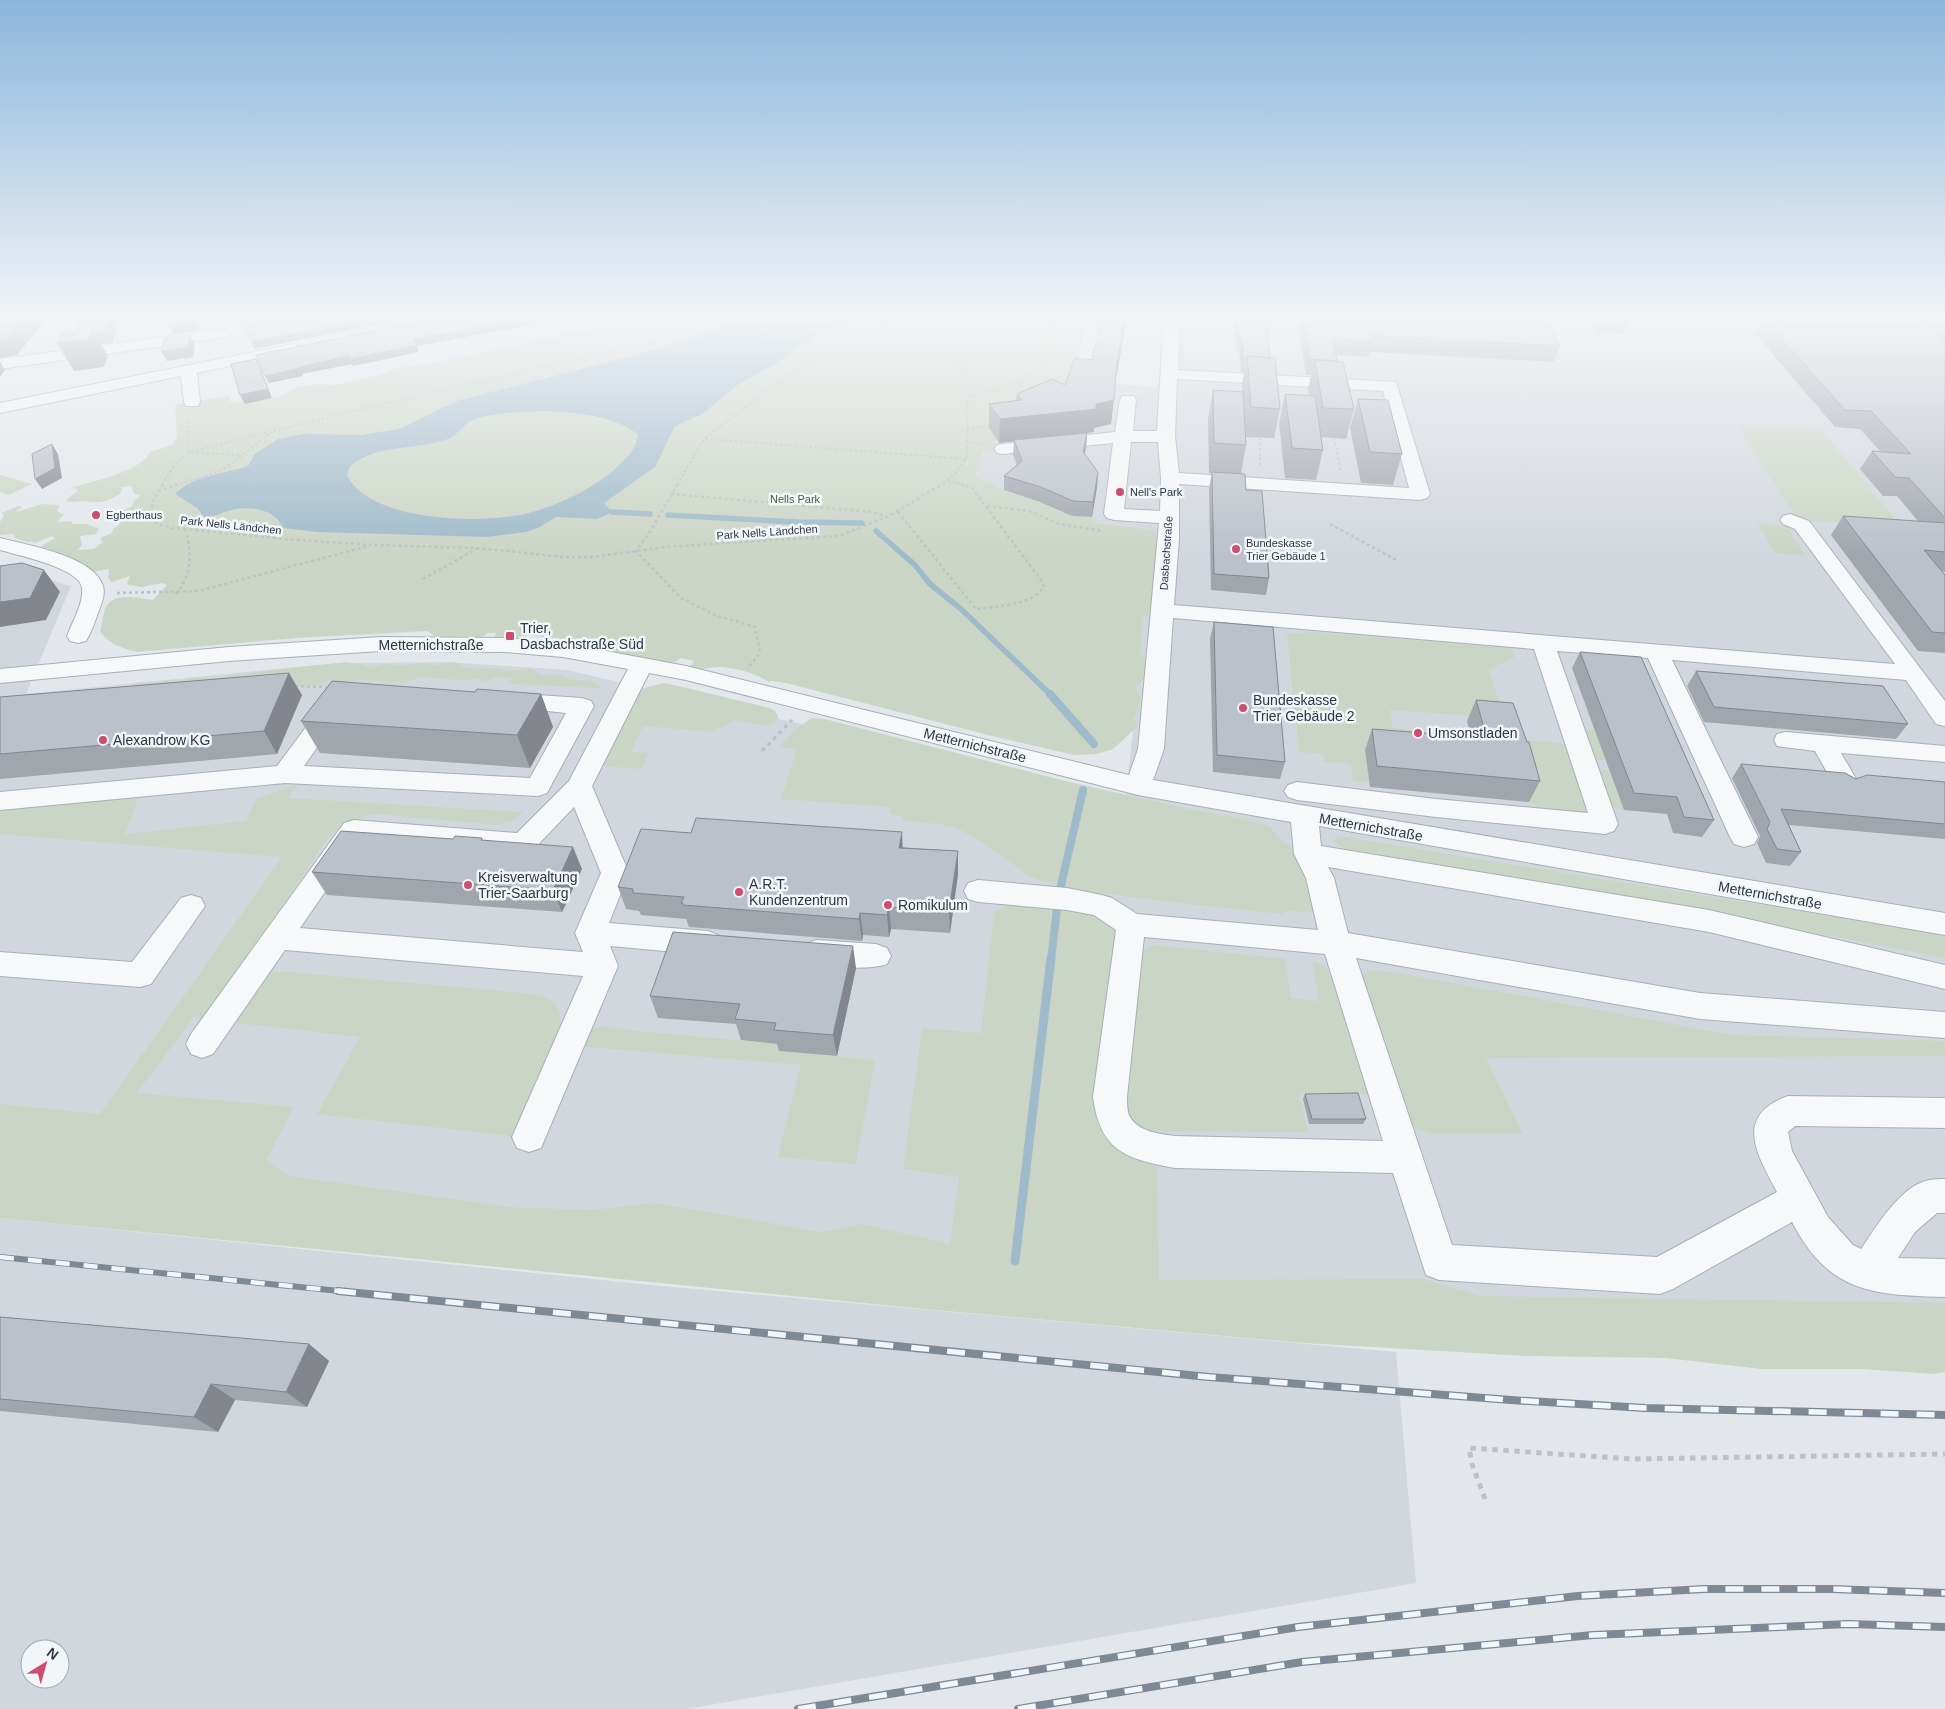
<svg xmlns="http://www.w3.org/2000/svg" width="1945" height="1709" font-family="Arial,sans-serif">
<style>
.built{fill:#d2d7dd;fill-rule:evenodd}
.green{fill:#cbd5c5}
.water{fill:#9fbaca;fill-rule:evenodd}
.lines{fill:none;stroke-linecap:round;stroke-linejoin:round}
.stream-far2{stroke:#9fbaca;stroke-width:5.5}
.stream-far1{stroke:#9fbaca;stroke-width:8}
.stream{stroke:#9fbaca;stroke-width:9}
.minor-casing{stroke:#a8afb6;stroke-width:2}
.path-far3{stroke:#bdc2c6;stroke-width:2;stroke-dasharray:2.5 2.5;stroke-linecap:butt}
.path-far2{stroke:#bdc2c6;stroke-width:2.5;stroke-dasharray:3 3;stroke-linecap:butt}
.path-far1{stroke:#bdc2c6;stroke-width:3;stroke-dasharray:4 4;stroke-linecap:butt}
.path{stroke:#bdc2c6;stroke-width:5;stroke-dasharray:5.5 5.5;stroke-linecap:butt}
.minor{fill:#f6f8f9;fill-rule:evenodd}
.rail-far1-casing{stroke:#7d8995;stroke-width:6}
.rail-casing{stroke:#7d8995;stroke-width:8}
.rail-far1{stroke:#f3f6f8;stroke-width:4.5;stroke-dasharray:14;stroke-linecap:butt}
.rail{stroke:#f3f6f8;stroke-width:5.5;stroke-dasharray:18;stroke-linecap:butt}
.wall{fill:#a1a6ad}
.shaded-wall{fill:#83878d}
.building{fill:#bbc1c9;stroke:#83878d}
.poi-dot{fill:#cd4c6f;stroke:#f3f6f8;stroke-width:2}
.labels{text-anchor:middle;stroke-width:5;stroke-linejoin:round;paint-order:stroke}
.far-poi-label{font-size:11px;fill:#2b3744;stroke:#f3f6f8;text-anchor:start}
.far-park-label{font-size:11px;fill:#455f39;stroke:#f3f6f8}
.far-street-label{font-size:11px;fill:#2b3744;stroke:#f3f6f8}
.poi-label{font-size:14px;fill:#2b3744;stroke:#f3f6f8;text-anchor:start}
.street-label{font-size:14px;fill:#2b3744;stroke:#f3f6f8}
</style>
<rect width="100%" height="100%" fill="#e3e7eb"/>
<path class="built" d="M1163 318H1945V1355L1471 1342 0 1164V565L71 586 26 694 337 663 447 662 567 670 1125 799 1135 715 1141 634 1153 541 1138 529 1095 523 1072 516 1056 507 1009 492 975 476 983 451H1002V447L989 428 1115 384 1158 387Z
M0 1218 651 1285 1396 1352 1416 1583 686 1709H0ZM30 1649H60V1679H30Z"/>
<path class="green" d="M639 318H1086L1074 381 989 428 1003 451H983L975 476 1009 492 1055 506 1072 516 1092 517 1095 523 1153 530 1159 542 1158 558 1154 566 1157 579 1152 614 1143 617 1140 653 1148 660 1149 669 1145 672 1143 680 1137 685V692L1142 701 1138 705 1140 710 1136 713 1134 719 1138 722 1136 728 1113 749 1097 754 1074 755 988 735 786 683 772 681 769 682C758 674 735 668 721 667 710 666 701 672 690 667L694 661 681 658 675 662 650 661 630 657 617 652 582 649 585 642 528 635 522 640 493 642 496 633H487L482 638 461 636 450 637 435 636 427 631 296 638 137 652C121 648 111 645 100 632 102 625 103 615 105 609 112 591 139 598 153 600L167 585 162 583 142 587 128 585 127 583 130 576 112 582 108 578 109 569 93 572 71 561 68 557 37 549 55 538 52 536 35 543 32 542 33 541 27 542 15 538 14 534 0 535V522L4 516 2 513 18 506 22 507 16 512 42 504 60 505 57 511 64 515 56 522 71 521 73 524H87L99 529 96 534 80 536 82 545 78 550 94 549 103 542 100 540 102 537 112 533 113 529 119 525C118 512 119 513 132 506L133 502 140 495 134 494 131 486 120 487 122 489 120 494C105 503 100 503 82 501 77 501 72 503 67 501V499L78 491 75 488 67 489C90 482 141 472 150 452L172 445 177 438 175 405 229 395 231 402 237 403 245 399 265 398 268 399 279 397 298 387 317 384 335 385 384 374 392 369 448 360Z
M1737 425 1822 430 1902 527 1797 520Z
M0 475 32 484 9 495 0 492Z
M1757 523 1787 526 1806 556 1775 553Z
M1312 632 1512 648 1514 658 1489 669 1504 718 1390 710 1393 728 1569 744 1585 802V812L1581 815H1552L1529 802 1365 750 1369 782 1353 781 1351 764 1324 762 1323 754 1299 752 1287 634Z
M347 662 364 665 370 669C378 666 390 661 396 666L425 663 434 666 452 662 460 664 462 668 500 669C511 673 519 668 530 668L541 675H561L568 679 591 681 601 687 597 688 510 684 508 682 512 678 495 677 485 682 478 679 461 680 420 677 404 683 361 680 341 682 329 679 321 684 300 687 32 696 92 688 93 690C106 686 114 686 126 687 130 687 135 682 140 683 151 683 159 682 170 680 174 680 178 681 181 681 185 680 188 678 192 678 202 677 213 679 223 677 264 670 305 667 347 662Z
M665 683 770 708 775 711 779 719 766 726 735 720 721 728 716 727 713 732 643 726 631 752 648 753 642 769 602 766 639 693H641L647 687Z
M812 718 825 719 1061 780 1189 809 1252 821 1269 826 1283 842 1293 847 1299 858 1315 912 1286 911 1282 914 1161 901 1082 890 1038 880 1029 876 988 846 957 828 938 824 903 821V817L891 814 890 807 781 799 797 749 780 747 798 727Z
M1583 729 1594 730 1605 760H1595Z
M1598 769 1608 770 1624 810 1612 807Z
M298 784 288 798 524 812 514 820 497 825 377 814C357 817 343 824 328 838L206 1019 194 1017 137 1093 294 1107 266 1160 289 1176 509 1207 591 1210 655 1203 821 1232 862 1224 950 1244 959 1177 903 1169 922 1028 981 1033 994 913C1001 909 1006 904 1015 904 1023 903 1031 905 1039 906 1064 908 1102 909 1119 932L1098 1111 1157 1158 1159 1280 1423 1279 1480 1296 1945 1303V1372L1934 1374 1863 1369H1761L1666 1358 1528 1356 1303 1343 924 1309 0 1218V1104L100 1114 282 857 0 834V810L139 797 125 834 246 821 256 799Z
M1338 836 1945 935V958L1720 915 1347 851 1333 841Z
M1155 945 1285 959 1291 998 1319 1001 1312 961 1325 967 1334 978 1368 1094 1299 1093 1308 1132 1148 1131 1138 1128 1125 1111 1143 954 1145 949Z
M1371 970 1399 973 1732 1035 1945 1041V1056L1486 1058 1523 1134H1432L1411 1127 1361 978 1364 974Z
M271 972H289L534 994C554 999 561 1006 560 1026L513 1136 317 1114 360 1037 227 1022 261 977Z
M602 1026 638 1031 781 1044 779 1051 875 1060 856 1164 778 1157 801 1065 576 1046 588 1030Z"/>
<path class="water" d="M739 318H857L814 336 778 362 739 384 702 414 675 426 655 467 604 503 612 512 597 519 556 517 538 528 526 532 487 537 318 532 283 528C275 508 249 506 231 510 220 513 216 517 204 517L197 508 175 494C193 475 225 474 248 466L255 454 278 439 303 434 361 435 400 429 457 401 628 357 696 337ZM548 411C581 413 610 415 638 434 637 448 626 459 616 468 593 488 567 501 539 510 494 526 370 524 347 475L350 466C380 443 412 451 445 440 457 437 462 425 472 420 492 412 527 412 548 411Z"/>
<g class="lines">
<path class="stream-far2" d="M612 512 650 514
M668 515 795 522 862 523
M876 531 915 565 930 584 961 609 1051 695"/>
<path class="stream-far1" d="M1050 694 1094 744
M1059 894 1083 790
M1051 960 1057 909"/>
<path class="stream" d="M1015 1261 1051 958"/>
<defs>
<path id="minor" d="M1164 318H1180L1178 370 1396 382 1430 494 1427 498 1420 500 1179 484V539L1174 605 1895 664 1795 529 1783 524 1780 520 1783 516 1790 514 1809 521 1945 701V726L1936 724 1906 680 1672 660 1758 837 1754 844 1744 847 1734 844 1730 837 1648 658 1557 651 1618 824 1614 831 1605 834 1436 817 1297 800 1288 797 1284 791 1288 785 1297 782 1436 799 1588 813 1534 649 1173 618 1164 749 1153 780 1945 913V935L1319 826 1321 846 1709 910 1945 965V989L1709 932 1328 867 1334 878 1348 933 1700 993 1945 1012V1038L1700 1019 1356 958 1452 1245 1657 1257 1777 1192C1757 1154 1733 1116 1788 1096L1945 1098V1128L1795 1126 1788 1132 1792 1151 1828 1217 1853 1245 1861 1249C1877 1226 1900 1186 1929 1180 1934 1179 1940 1179 1945 1179V1213H1937L1915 1232 1898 1258 1945 1259V1297C1872 1295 1829 1293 1792 1222L1673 1289 1660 1294 1439 1280 1426 1275 1393 1173 1175 1168C1126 1159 1100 1151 1093 1097L1116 930 1094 915 1067 910 978 902 968 899 964 891 968 883 978 880 1067 888 1102 895 1112 898 1137 914 1318 930 1306 878 1294 854 1291 822 1138 795 686 680 649 673 592 786 629 873 609 923 708 931 718 935 723 943 718 951 708 955 610 946 618 966 541 1148 529 1152 517 1148 512 1137 583 976 285 950 213 1054 202 1058 191 1054 186 1044 191 1034 344 823 354 820 517 833 569 781 628 669 563 657 504 652 381 651 229 661 0 683V669L229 647 381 637 504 638 563 643 686 666 1129 775 1138 749 1159 523 1114 520 1107 518 1104 514 1113 443 1003 454 997 453 994 449 997 445 1003 444 1115 432 1120 400 1122 396H1134L1136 400 1133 431H1157ZM1177 379 1383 391 1409 488 1179 473 1175 436ZM1131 442H1158L1161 478 1160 511 1124 509ZM574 807 601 873 575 933 583 952 300 928 361 840 523 853 533 850ZM1144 937 1325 954 1383 1141 1175 1136C1160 1134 1139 1132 1130 1117 1127 1112 1127 1103 1127 1097Z
M222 329 227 331 230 334 227 337 0 369V359Z
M293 344 299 346 301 349 299 352 197 373 200 402 198 406H186L184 402 181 376 0 413V403Z
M0 538C27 545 94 556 103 586 106 595 100 607 97 616 94 624 91 633 86 641L78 643 70 641 67 636C72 622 84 603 82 588 80 568 17 555 0 550Z
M508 693 582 698 591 701 594 706 547 793 538 796 285 783 0 810V792L277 766 324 703 333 700 342 703 345 708 304 766 530 778 566 713 500 706 496 701 500 696Z
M1786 732 1945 746V762L1841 753 1858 782 1854 788 1845 791 1836 788 1815 751 1777 746 1774 740 1777 734Z
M191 895 201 898 205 906 151 984 140 987 0 976V952L132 962 181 898Z
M816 940 876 944 887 948 891 956 887 964C867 971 825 967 805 960L801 952 805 944Z"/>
</defs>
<use href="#minor" class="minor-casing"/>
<path class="path-far3" d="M900 318 931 336 966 371 968 376 967 456 957 472 941 485
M1014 318 1026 329 1023 342 1024 353
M839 327 836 328 857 337
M1026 329H1053
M310 340 420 318
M1048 356 1054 324 1058 318
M968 396C996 390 1032 382 1048 356L1003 353 971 318
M189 420 187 441 189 452 240 455
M967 429 993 425
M1260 438V466
M1334 438 1341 472
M705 439 966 459
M967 442 983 445
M948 480 964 485
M162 485 175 464 189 452 395 401 671 338 723 318
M176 485 212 474 228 466 272 432
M677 485 704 439 782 379 807 363 899 318"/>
<path class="path-far2" d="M163 484 152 502V519L157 524 173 528 284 539 371 545 478 548 563 557H592L665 547 839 536 889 516 943 484
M678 484 651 530 636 551 681 598 715 615 755 627 760 653 747 669
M158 491 180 484
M671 494 872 512 888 517
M987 506 1029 511 1059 524 1102 531
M898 512 976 609C996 606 1033 606 1044 586L1041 580 972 488 961 484
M1330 524 1398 561
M423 579 478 548
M117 593 198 591 369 546
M176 594C193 573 191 555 186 530
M295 686 326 687"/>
<path class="path-far1" d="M762 751 792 720"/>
<path class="path" d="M1485 1499 1472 1464 1469 1448 1632 1459 1945 1454"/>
<use href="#minor" class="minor"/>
<defs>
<path id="rail-far1" d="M0 1257 350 1292"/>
<path id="rail" d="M338 1291 1209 1377 1511 1400 1645 1408 1945 1415
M798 1709 1298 1627 1578 1596 1704 1589H1832L1945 1593
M1018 1709 1302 1662 1593 1635 1849 1624 1945 1627"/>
</defs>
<use href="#rail-far1" class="rail-far1-casing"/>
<use href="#rail" class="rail-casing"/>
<use href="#rail-far1" class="rail-far1"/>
<use href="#rail" class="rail"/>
</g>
<path class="wall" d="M1100 318H1127L1115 384 1111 424 1094 428V432L1074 435 1087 433 1086 448 1084 454 1098 472 1097 487 1092 517 1072 516 1040 502 1004 490V476L1017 465 1013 455 1014 441 999 443 989 428V404L1016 401 1017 394 1065 385 1092 360 1097 345Z
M1234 318H1266L1270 358 1280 409 1274 438 1246 437V445L1241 474 1269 578 1266 595 1211 590 1209 488 1212 473H1209L1208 419 1213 390 1242 392V385L1244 372H1241L1239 350H1236Z
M1297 318H1545L1560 346 1554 362 1370 352 1369 357 1336 355 1354 409 1346 439 1321 437 1323 450 1316 480 1285 478 1279 423 1285 394 1309 396 1308 389 1311 375H1306Z
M1588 318H1630L1624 333 1597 332Z
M1759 318H1945V572L1942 571 1945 575V653L1918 651 1831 535 1843 516 1918 521 1897 496H1883L1860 469 1872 451 1881 452 1860 429 1835 427 1756 335 1762 322Z
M1358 399 1402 454 1393 485 1361 483 1350 428Z
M1214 622 1285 762 1280 779 1213 772 1210 639Z
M1580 652 1714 820 1702 837 1673 833 1667 814 1624 810 1572 668Z
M1696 671 1908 724 1896 739 1704 722 1687 686Z
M475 692 541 694 553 727 530 768 320 753 301 721Z
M302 695 277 754 0 779V697Z
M1476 700 1540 781 1529 802 1370 787 1365 750 1372 729 1471 737 1467 721Z
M1741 764 1856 779 1945 782V839L1789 825 1801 852 1790 866 1766 863 1757 843 1760 836 1732 778Z
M691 833 958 851V874L950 933 891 929 889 937 863 935 862 941 689 927 686 919 641 915 639 911 626 909 618 887Z
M482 838 483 841 582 869 562 912 327 895 312 872 453 839Z
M856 968 837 1056 779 1051 777 1044 741 1040 736 1024 658 1018 650 996Z
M1305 1094 1366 1119 1363 1124H1309L1303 1099Z
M0 1317 309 1344 329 1361 307 1407 235 1400 218 1432 0 1411Z"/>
<path class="shaded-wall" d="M23 318H47L17 355 0 358V339Z
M109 318H120L112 343 101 344 108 356 104 367 74 371 57 343Z
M194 318H200L198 330 173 334 168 324Z
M373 318H410L254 349 251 342Z
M529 318H553L534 322 531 325 417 346 419 352 353 366 350 359 413 339Z
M1125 318H1127L1115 384 1117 361Z
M190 335 195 345 193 357 167 361 161 351Z
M349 356 352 364 302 374 299 367Z
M256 359 260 368 272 398 245 404 240 395Z
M0 362 5 370 0 377Z
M300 368 303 376 269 383 265 376Z
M1114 400 1111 424 1094 428V432L999 443 1000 419 1096 404Z
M1087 433 1086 448 1082 466 1083 452Z
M52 444 58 454 62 478 42 489 35 479Z
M1098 472 1097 487 1092 517 1093 502Z
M44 570 60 592 46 620 0 627V602Z
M289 673 302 695 277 754 264 731Z
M541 694 553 727 530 768 517 735Z
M902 832 903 854 899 848Z
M573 847 582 869 562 912 553 890Z
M958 851V874L950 933 949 911Z
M889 907 891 929 889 937 887 915Z
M860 913 863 935 862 941 859 919Z
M853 946 856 968 837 1056 833 1035Z
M309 1344 329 1361 307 1407 286 1392Z
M211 1384 235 1400 218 1432 194 1417Z"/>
<path class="building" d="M0 318H23L6 338 0 339Z
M81 318H109L105 330 94 331 92 329 77 331Z
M170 318H194L193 321 168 324Z
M244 318H373L251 342 243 324Z
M438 318H529L413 339 417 345 350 359 349 356 299 367 300 368 265 376 256 355Z
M1100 318H1125L1117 361 1114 400 1096 404V409L1000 419 989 404 1021 400 1017 394 1052 379 1065 385 1075 358 1092 360 1095 345H1097Z
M1237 318H1266L1270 358 1247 356 1246 359H1243L1242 337H1239Z
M1303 318H1545L1560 346 1371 336 1373 341 1333 339 1337 361 1310 359Z
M1780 318H1920L1945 341V518L1909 478 1895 477 1872 451 1911 454 1871 411 1845 410 1764 319 1782 320Z
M92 329 88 339 57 343 62 333Z
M190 335 188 347 161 351 165 338Z
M1247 356 1275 358 1280 409 1251 407Z
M256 359 268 389 240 395 231 364Z
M1315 360 1343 362 1354 409 1323 408Z
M1213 390 1243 392 1246 445 1214 443Z
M1285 394 1315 396 1323 450 1292 448Z
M1358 399 1388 400 1402 454 1370 452Z
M1087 433 1083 452 1098 472 1093 502 1073 501 1041 487 1004 476 1022 461 1014 440Z
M52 444 55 468 35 479 32 454Z
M1212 472 1245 474 1246 490 1262 491 1269 578 1214 574Z
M1843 516 1945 523V552L1924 550 1945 575V633L1932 632Z
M22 563 44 570 30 598 0 602V566Z
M1214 622 1273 627 1285 762 1217 755Z
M1580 652 1641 657 1714 820 1684 817 1677 797 1634 793Z
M1696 671 1883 686 1908 724 1714 707Z
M289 673 264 731 0 754V697Z
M332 681 475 692 477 689 541 694 517 735 301 721Z
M1476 700 1513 703 1527 742H1529L1540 781 1377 766 1372 729 1487 738Z
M1741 764 1845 773 1856 779 1867 775 1945 782V824L1781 809 1801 852 1777 849 1767 829 1770 822Z
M696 818 902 832 899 848 958 851 949 911 889 907 887 915 860 913 859 919 683 905V903H681L684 897 633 893V889L618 887 641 829 691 833Z
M341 831 453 839 455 836 482 838 481 840 573 847 553 890 312 872Z
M673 932 853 946 833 1035 774 1030 776 1023 735 1019 740 1004 650 996Z
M1358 1093 1366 1119H1312L1305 1094Z
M0 1317 309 1344 286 1392 211 1384 194 1417 0 1399Z"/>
<linearGradient id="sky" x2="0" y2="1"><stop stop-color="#8bb6dc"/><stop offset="0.57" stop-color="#f2f4f6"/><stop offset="1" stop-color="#f2f4f6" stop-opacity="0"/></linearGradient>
<rect width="1945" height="557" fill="url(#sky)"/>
<g class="poi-dot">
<circle cx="1120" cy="492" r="5"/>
<circle cx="96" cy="515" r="5"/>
<circle cx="1236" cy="549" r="5"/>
<rect x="505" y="631" width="10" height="10" rx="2.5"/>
<circle cx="1243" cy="708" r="5"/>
<circle cx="1418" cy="733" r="5"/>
<circle cx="103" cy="740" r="5"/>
<circle cx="468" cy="885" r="5"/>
<circle cx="739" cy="892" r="5"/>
<circle cx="888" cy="905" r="5"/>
</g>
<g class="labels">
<g class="far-poi-label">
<text x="1130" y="496">Nell's Park</text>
<text x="106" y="519">Egberthaus</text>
<text x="1246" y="547">Bundeskasse<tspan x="1246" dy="13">Trier Gebäude 1</tspan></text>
</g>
<g class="far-park-label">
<text x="795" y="503">Nells Park</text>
</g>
<g class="far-street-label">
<text transform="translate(231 525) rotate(6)" y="4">Park Nells Ländchen</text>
<text transform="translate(767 532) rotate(-4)" y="4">Park Nells Ländchen</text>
<text transform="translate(1166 553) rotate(-86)" y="4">Dasbachstraße</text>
</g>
<g class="poi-label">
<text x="520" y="633">Trier,<tspan x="520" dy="16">Dasbachstraße Süd</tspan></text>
<text x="1253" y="705">Bundeskasse<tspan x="1253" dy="16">Trier Gebäude 2</tspan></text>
<text x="1428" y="738">Umsonstladen</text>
<text x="113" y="745">Alexandrow KG</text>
<text x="478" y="882">Kreisverwaltung<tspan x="478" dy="16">Trier-Saarburg</tspan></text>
<text x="749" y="889">A.R.T.<tspan x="749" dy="16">Kundenzentrum</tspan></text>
<text x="898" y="910">Romikulum</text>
</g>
<g class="street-label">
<text x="431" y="650">Metternichstraße</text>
<text transform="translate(975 745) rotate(14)" y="5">Metternichstraße</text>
<text transform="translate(1371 827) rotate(10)" y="5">Metternichstraße</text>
<text transform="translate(1770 895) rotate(10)" y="5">Metternichstraße</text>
</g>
</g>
<g transform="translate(45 1664) rotate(37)"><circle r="24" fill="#f3f6f8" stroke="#a3aab0"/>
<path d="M0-4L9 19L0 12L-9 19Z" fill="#cd4c6f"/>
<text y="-8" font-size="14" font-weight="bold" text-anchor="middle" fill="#2b3744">N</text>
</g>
</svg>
